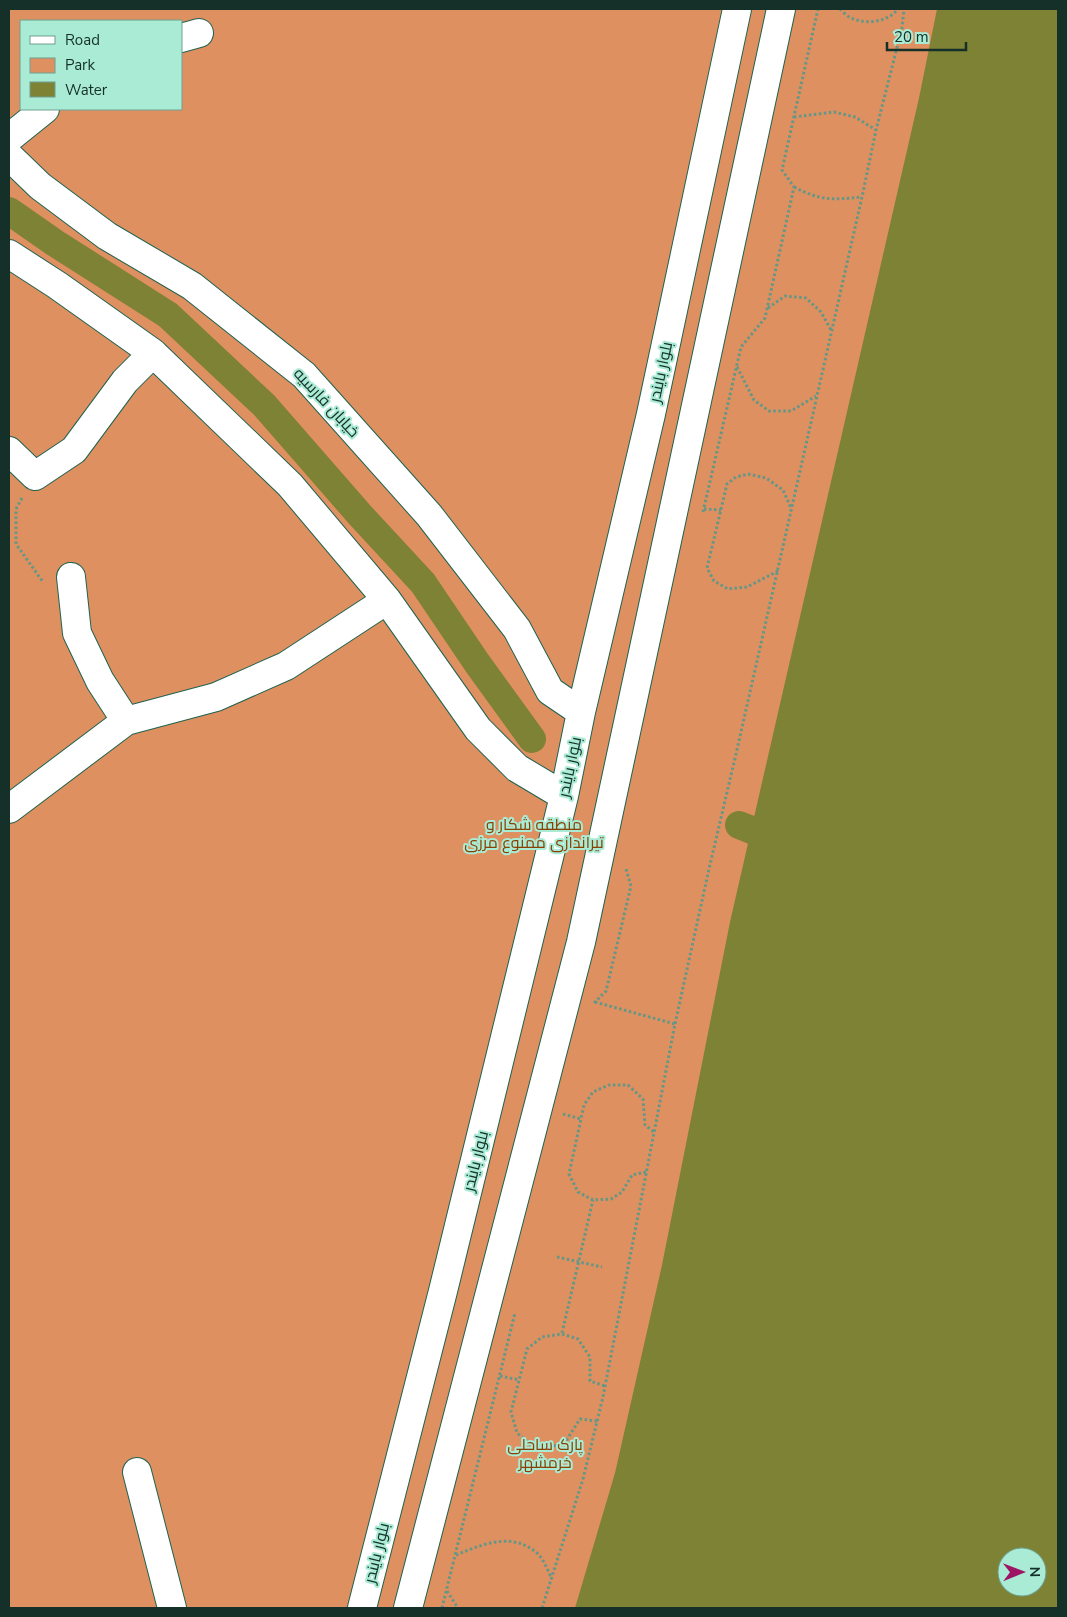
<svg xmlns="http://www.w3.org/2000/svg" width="1067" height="1617" font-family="'Nunito Sans',Cairo,sans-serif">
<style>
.green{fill:#df9060;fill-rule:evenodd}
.water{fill:#7e8235;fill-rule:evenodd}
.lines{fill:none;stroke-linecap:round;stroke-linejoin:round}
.canal{stroke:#7e8235;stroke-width:28}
.minor-casing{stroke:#1f624f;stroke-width:30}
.path{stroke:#659786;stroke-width:3;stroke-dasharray:2.5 2.5;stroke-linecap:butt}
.minor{stroke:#fff;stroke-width:28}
.labels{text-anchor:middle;stroke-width:4;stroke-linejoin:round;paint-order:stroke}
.street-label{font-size:16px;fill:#153028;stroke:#a9ebd5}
.park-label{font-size:16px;fill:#894001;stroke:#a9ebd5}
</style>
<rect width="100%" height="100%" fill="#9ddec8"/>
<path class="green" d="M9 9H1058V1608H9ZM21 21H181V109H21ZM1007 1557H1037V1587H1007Z"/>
<path class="water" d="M937 9H1058V1608H575L615 1473 662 1265 730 922 919 98ZM1007 1557H1037V1587H1007Z"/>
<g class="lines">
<path class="canal" d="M9 211 55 243 168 315 264 405 360 515 423 583 477 663 532 739
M739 825 787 844"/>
<defs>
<path id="minor" d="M181 38 199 33
M9 138 45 109
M9 156 40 186 107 236 192 286 304 375 429 515 517 629 550 691 581 712
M9 254 57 285 153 353 290 485 387 600
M9 451 35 476 74 450 125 381 153 353
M71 577 77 633 100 681 126 721
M9 809 126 721 216 697 286 666 387 600 478 729 517 768 564 796
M137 1472 172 1608
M362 1608 443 1291 564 796 581 712 651 414 737 9
M408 1608 581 942 781 9"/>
</defs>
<use href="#minor" class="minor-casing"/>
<path class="path" d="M840 9C842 11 846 15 849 17 864 25 887 23 898 9
M794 117 834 112 855 117 876 130
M794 187C822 201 831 200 862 197
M768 308 785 296 806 298 821 312 831 330
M737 367 754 400 769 411H791L816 396
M22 498 16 509V544L43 582
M704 509 721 510
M703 512 741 347 765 318 794 187 782 170 818 9
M778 571 747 587 728 589 714 581 707 568 727 484 736 477 748 474 766 478 783 490 791 508
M595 1002 675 1024
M594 1003 606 991 631 886 626 869
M563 1114 581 1119
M646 1172 632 1175 622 1192 611 1199 593 1200 578 1192 569 1174 584 1105 593 1092 609 1085H628L643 1099 645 1125 654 1132
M557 1257 602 1267
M562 1333 593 1200
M500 1376 519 1380
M597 1421 580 1419 564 1444 548 1447 531 1445 517 1433 511 1412 527 1349 542 1337 562 1334 578 1339 590 1357V1381L605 1386
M456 1555C483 1544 513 1531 538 1554 544 1560 548 1571 552 1579
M447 1591 458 1608
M442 1608 515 1313
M542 1608 583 1479 603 1397 675 1024 709 869 736 754 862 197 876 130 902 28 904 9"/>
<use href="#minor" class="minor"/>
</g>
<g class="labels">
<g class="street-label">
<text transform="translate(660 372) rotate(-78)" y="6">بلوار بایندر</text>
<text transform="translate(327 402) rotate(47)" y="6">خیابان فارسیه</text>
<text transform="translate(569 767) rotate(-78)" y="6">بلوار بایندر</text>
<text transform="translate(475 1161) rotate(-76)" y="6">بلوار بایندر</text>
<text transform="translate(376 1553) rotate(-76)" y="6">بلوار بایندر</text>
</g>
<g class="park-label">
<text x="534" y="830">منطقه شکار و<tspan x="534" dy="18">تیراندازی ممنوع مرزی</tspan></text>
<text x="545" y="1450">پارک ساحلی<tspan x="545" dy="18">خرمشهر</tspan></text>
</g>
</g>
<rect width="1067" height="1617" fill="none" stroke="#153028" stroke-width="20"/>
<rect x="20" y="20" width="162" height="90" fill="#a9ebd5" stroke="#6ea090"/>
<rect x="30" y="36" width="25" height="8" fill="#ffffff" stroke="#6ea090"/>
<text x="65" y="45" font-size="15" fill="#153028">Road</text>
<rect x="30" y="58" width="25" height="15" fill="#df9060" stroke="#6ea090"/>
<text x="65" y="70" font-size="15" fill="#153028">Park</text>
<rect x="30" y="82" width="25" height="15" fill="#7e8235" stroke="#6ea090"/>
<text x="65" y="95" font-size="15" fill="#153028">Water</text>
<g transform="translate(1022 1572) rotate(89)"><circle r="24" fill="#a9ebd5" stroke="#6ea090"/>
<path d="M0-4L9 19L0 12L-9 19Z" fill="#9d1565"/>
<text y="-8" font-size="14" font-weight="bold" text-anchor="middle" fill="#153028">N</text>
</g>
<path d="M887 42v8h79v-8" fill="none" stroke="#153028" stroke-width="2.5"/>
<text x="894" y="42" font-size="15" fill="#153028" stroke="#a9ebd5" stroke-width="4" paint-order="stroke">20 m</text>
</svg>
